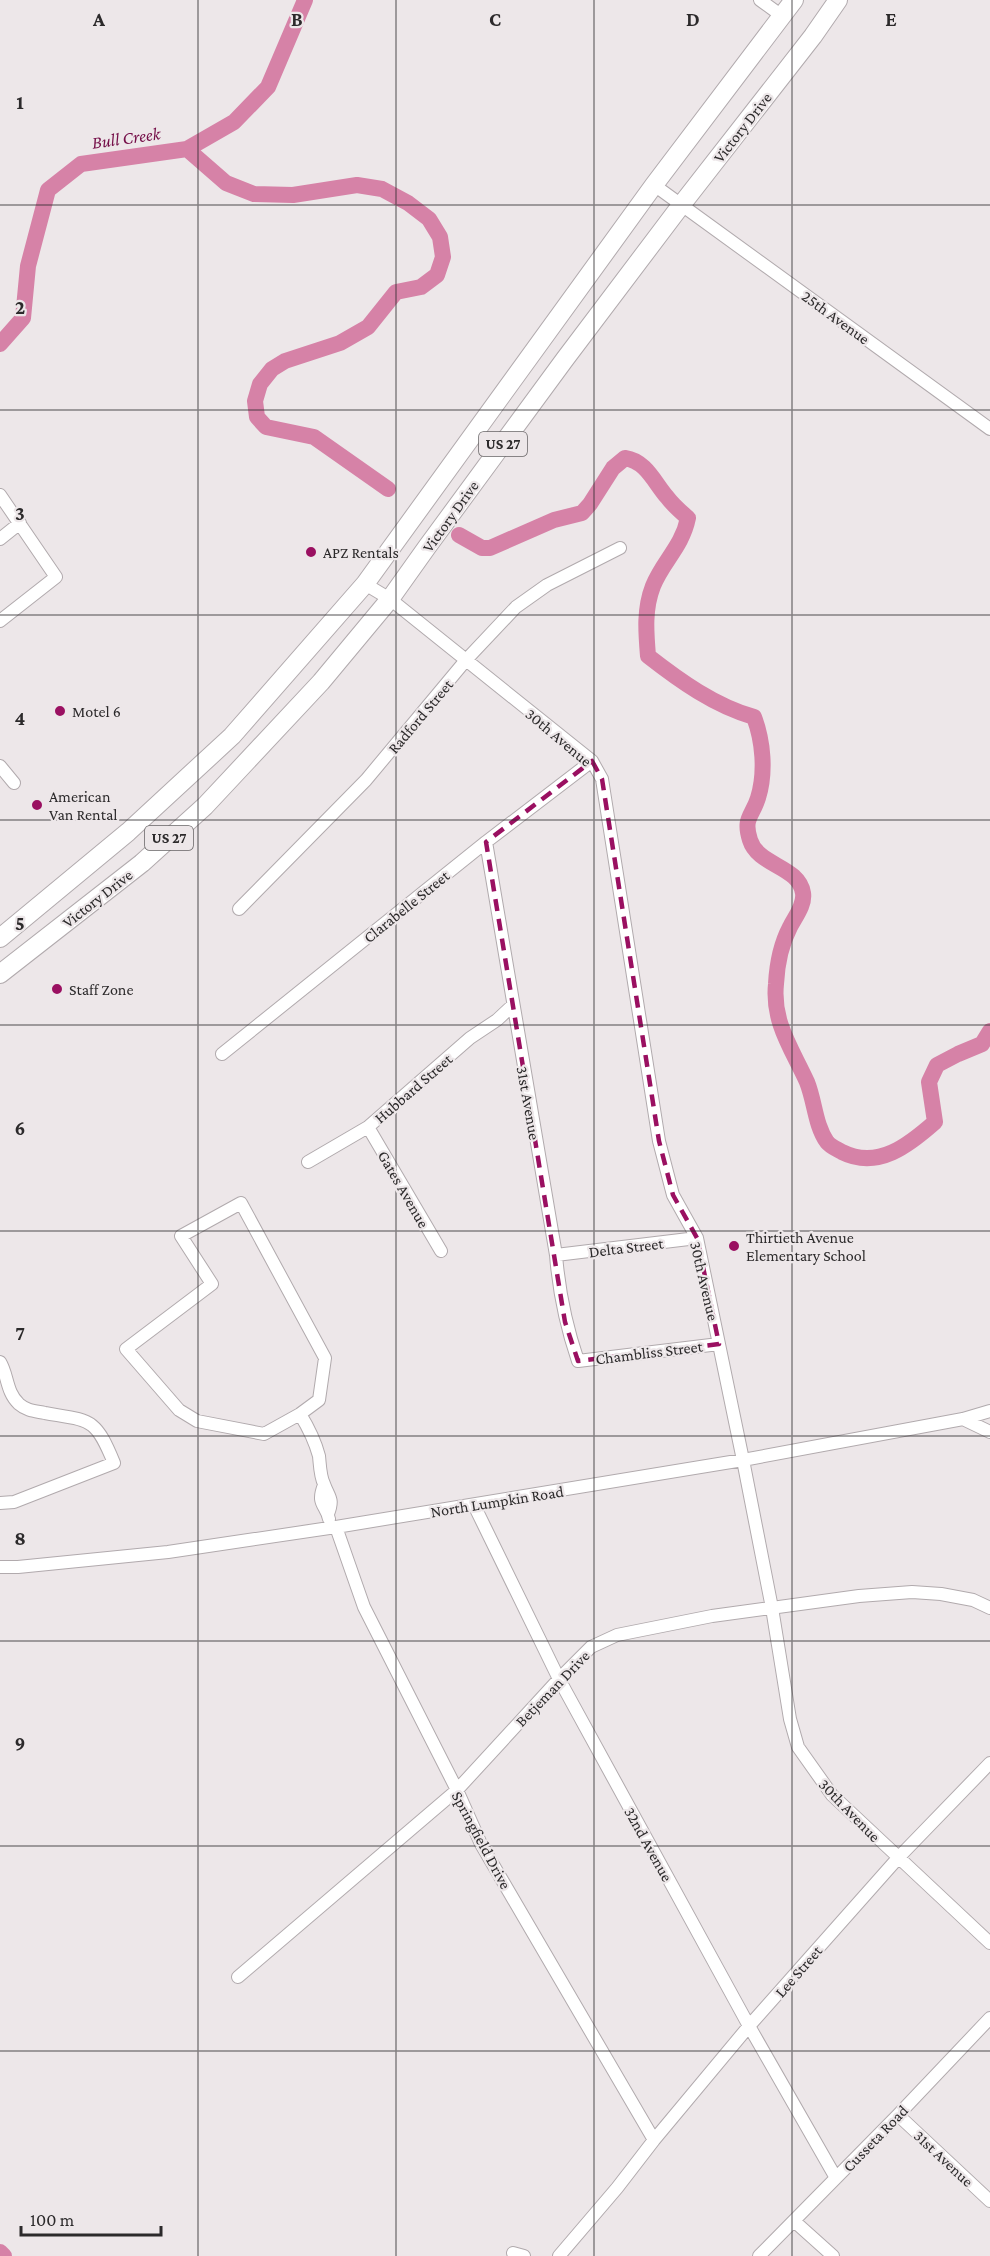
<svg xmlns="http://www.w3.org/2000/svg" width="990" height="2256" font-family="'Crimson Pro',serif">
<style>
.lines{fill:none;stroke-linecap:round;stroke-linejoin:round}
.river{stroke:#d682a7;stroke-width:16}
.minor-casing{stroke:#b1aaad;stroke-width:14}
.highway-casing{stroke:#b1aaad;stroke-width:20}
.minor{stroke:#fff;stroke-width:12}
.highway{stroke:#fff;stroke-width:18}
.marked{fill:none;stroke:#9a1061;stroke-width:4.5;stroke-dasharray:12 8;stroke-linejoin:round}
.grid{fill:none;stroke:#2c2a2b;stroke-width:1.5;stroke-opacity:0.55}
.poi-dot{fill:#9a1061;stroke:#ede7e9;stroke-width:2}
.labels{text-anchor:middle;stroke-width:4.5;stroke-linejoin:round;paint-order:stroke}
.shield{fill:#ede7e9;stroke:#666364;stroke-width:1.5}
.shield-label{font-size:15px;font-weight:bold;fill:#2c2a2b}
.street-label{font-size:16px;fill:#2c2a2b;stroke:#ede7e9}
.poi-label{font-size:16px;fill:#2c2a2b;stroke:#ede7e9;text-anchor:start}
.water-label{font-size:18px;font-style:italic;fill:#750f49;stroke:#ede7e9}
.grid-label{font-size:20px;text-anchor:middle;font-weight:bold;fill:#2c2a2b;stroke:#ede7e9;stroke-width:4.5;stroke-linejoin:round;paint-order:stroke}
</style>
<rect width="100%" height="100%" fill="#ede7e9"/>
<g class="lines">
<path class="river" d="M187 149 226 183 254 194 293 195 357 185 382 189 408 203 429 219 440 237 443 257 437 275 421 287 396 292 368 327 340 343 285 361 272 369 260 384 255 401 257 417 266 427 314 437 388 489
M0 344 23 318 28 266 48 190 81 164 187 149 234 122 268 87 305 0
M459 535 482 548H490L554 520 582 513 590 504 613 468 625 458C646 461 654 482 667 497 673 505 681 512 688 518 682 547 663 561 653 586 644 609 646 632 648 656 680 681 715 706 754 717 763 741 766 772 758 798 752 817 743 818 750 840 758 866 799 866 803 893 805 905 795 917 790 927 781 944 777 965 776 984 772 1022 792 1049 807 1082 815 1102 815 1125 827 1142 831 1147 837 1149 842 1152 878 1170 909 1145 935 1122L929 1082 937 1065 958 1054 982 1044 990 1031
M0 2252 4 2256"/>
<defs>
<path id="minor" d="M760 0 782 16
M654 185 990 429
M0 495 56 577 0 621
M0 539 20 523
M365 584 390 599 592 761 602 779 659 1141 673 1195 697 1238 743 1460 772 1608 790 1719 798 1747 832 1795 990 1943
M0 766 14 783
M486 842 556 1255C559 1292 566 1326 578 1361L719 1344
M239 909 366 780 466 660 516 607 547 585 620 548
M222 1054 486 842 592 761
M368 1127 441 1251
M308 1162 368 1127 470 1038 497 1020 512 1006
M556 1255 697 1238
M0 1362C8 1375 6 1392 19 1404 27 1411 35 1411 45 1413 91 1421 95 1417 114 1463L14 1502 0 1503
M300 1414 264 1434 197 1421 179 1410 126 1349 212 1284 181 1236 241 1203 325 1358 319 1400 300 1414C308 1427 315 1441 319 1456 320 1465 320 1476 324 1484 329 1498 334 1498 328 1514
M963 1419 990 1432
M324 1485C316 1505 326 1504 329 1519
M474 1505 559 1679 749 2026 836 2178
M336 1527 364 1607 457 1790 481 1844 654 2140
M0 1567H18L168 1552 336 1527 743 1460 963 1419 990 1411
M238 1977 457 1790 559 1679 591 1647 617 1635 712 1616 859 1596 912 1592 941 1594 973 1600 990 1608
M898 2115 990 2201
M794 2221 833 2256
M513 2253 524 2256
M559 2256 617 2188 654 2140 749 2026 898 1858 990 1763
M759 2256 898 2115 990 2018"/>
<path id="highway" d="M0 938 128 832 232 736 365 584 654 185 794 0
M0 974 142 863 205 806 321 682 390 599 427 547 565 359 682 204 813 36 838 0"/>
</defs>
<use href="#minor" class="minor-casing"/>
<use href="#highway" class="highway-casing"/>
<use href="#minor" class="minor"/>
<use href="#highway" class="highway"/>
</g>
<path class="marked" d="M592 761 602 779 659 1141 673 1195 697 1238 719 1344 578 1361 565 1322 486 842Z"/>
<path class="grid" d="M198 0V2256M396 0V2256M594 0V2256M792 0V2256M0 205H990M0 410H990M0 615H990M0 820H990M0 1025H990M0 1231H990M0 1436H990M0 1641H990M0 1846H990M0 2051H990"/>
<g class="poi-dot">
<circle cx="311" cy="552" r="6"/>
<circle cx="60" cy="711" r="6"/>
<circle cx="37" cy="805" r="6"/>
<circle cx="57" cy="989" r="6"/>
<circle cx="734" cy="1246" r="6"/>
</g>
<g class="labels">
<g class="shield">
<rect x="479" y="432" width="48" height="24" rx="4.5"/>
<rect x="145" y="826" width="48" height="24" rx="4.5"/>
</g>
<g class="shield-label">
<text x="503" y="449">US 27</text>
<text x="169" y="843">US 27</text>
</g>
<g class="street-label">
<text transform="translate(742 127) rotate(-52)" y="6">Victory Drive</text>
<text transform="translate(836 317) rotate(36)" y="6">25th Avenue</text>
<text transform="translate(450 516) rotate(-54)" y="6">Victory Drive</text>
<text transform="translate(420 716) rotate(-50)" y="6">Radford Street</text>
<text transform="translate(559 737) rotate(40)" y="6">30th Avenue</text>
<text transform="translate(97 898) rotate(-38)" y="6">Victory Drive</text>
<text transform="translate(406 906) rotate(-39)" y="6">Clarabelle Street</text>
<text transform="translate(413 1088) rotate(-41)" y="6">Hubbard Street</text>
<text transform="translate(529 1103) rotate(80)" y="6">31st Avenue</text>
<text transform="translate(404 1189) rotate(60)" y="6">Gates Avenue</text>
<text transform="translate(626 1247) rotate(-7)" y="6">Delta Street</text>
<text transform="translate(705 1281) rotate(77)" y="6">30th Avenue</text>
<text transform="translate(649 1352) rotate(-7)" y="6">Chambliss Street</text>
<text transform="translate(497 1501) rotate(-9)" y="6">North Lumpkin Road</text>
<text transform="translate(552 1688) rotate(-46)" y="6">Betjeman Drive</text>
<text transform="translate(850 1810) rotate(46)" y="6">30th Avenue</text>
<text transform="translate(482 1840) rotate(62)" y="6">Springfield Drive</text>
<text transform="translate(649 1844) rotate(61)" y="6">32nd Avenue</text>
<text transform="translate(798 1971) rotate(-49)" y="6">Lee Street</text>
<text transform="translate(875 2138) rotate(-46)" y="6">Cusseta Road</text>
<text transform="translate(944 2158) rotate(43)" y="6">31st Avenue</text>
</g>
<g class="poi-label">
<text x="323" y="558">APZ Rentals</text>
<text x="72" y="717">Motel 6</text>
<text x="49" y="802">American<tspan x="49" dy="18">Van Rental</tspan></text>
<text x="69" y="995">Staff Zone</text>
<text x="746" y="1243">Thirtieth Avenue<tspan x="746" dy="18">Elementary School</tspan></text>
</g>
<g class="water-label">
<text transform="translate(126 138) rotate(-8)" y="6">Bull Creek</text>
</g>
</g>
<g class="grid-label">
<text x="99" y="26">A</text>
<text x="297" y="26">B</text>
<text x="495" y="26">C</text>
<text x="693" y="26">D</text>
<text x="891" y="26">E</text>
<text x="20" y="109">1</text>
<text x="20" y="314">2</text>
<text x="20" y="520">3</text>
<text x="20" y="725">4</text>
<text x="20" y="930">5</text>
<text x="20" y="1135">6</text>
<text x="20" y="1340">7</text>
<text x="20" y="1545">8</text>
<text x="20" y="1750">9</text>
</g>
<path d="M21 2226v9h140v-9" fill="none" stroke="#2c2a2b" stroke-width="3"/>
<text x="30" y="2226" font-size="18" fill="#2c2a2b" stroke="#ede7e9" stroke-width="4.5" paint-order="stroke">100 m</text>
</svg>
